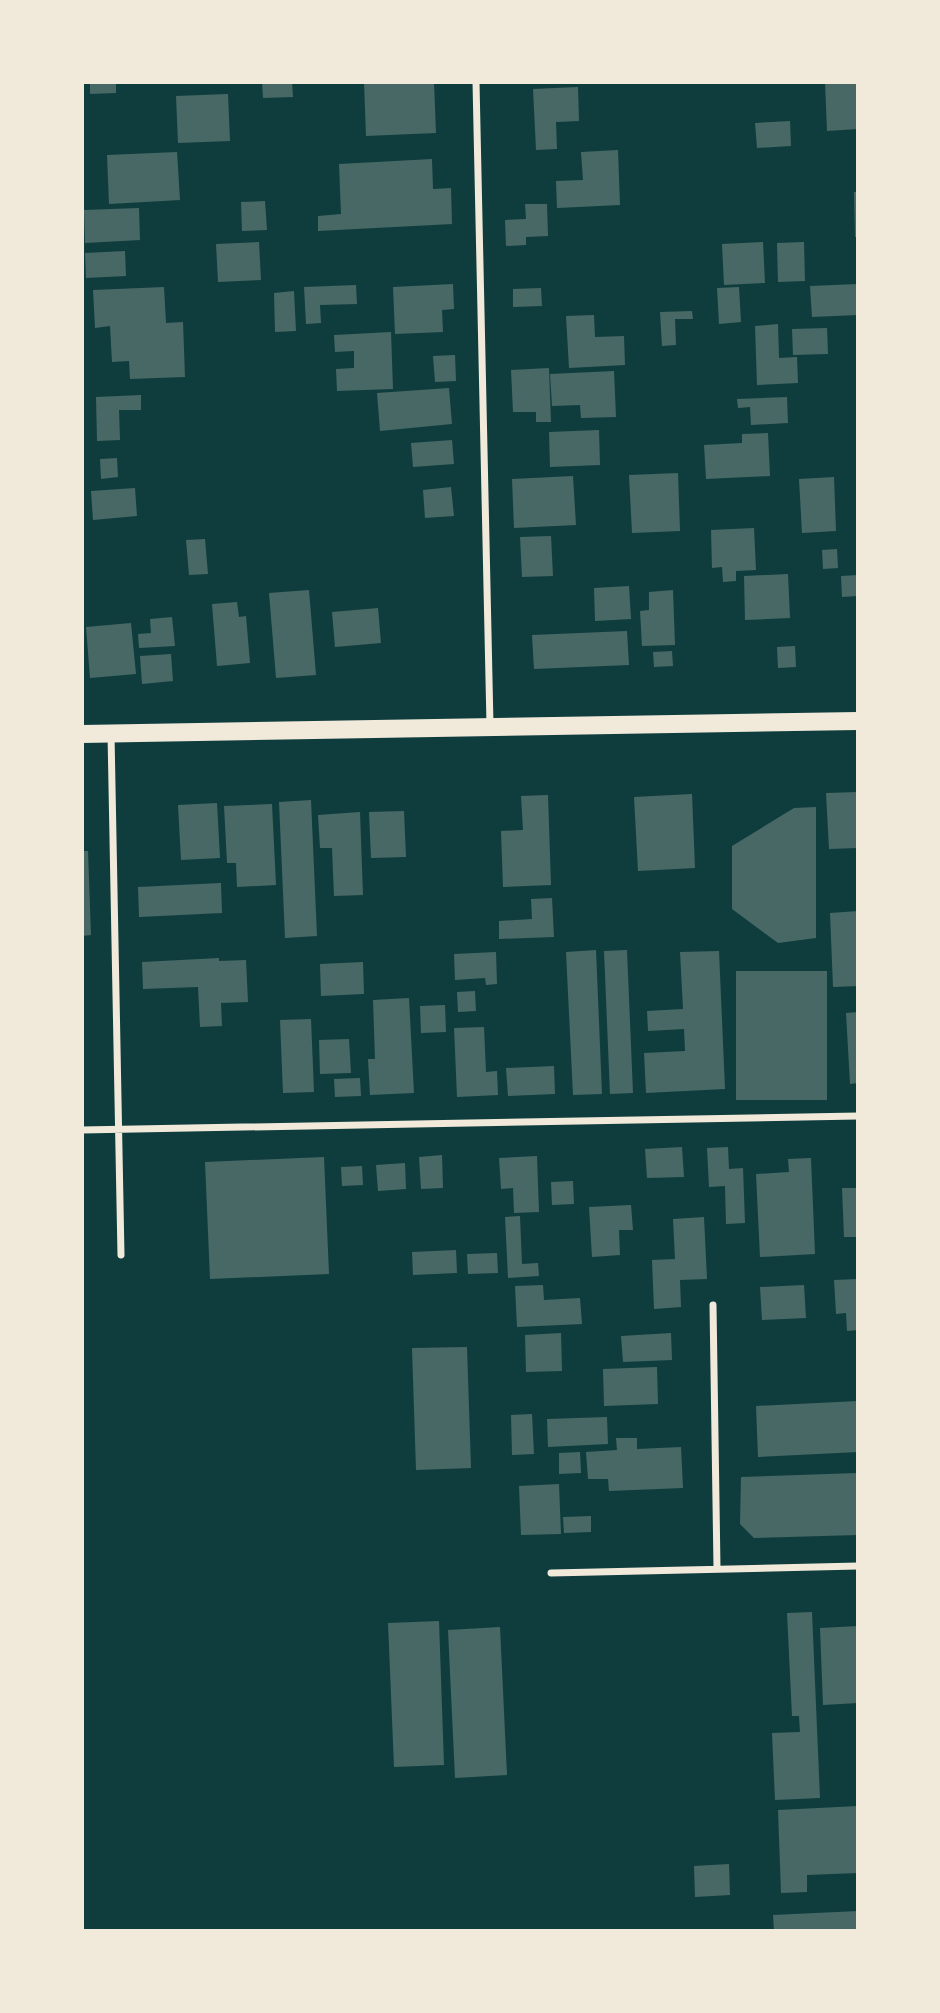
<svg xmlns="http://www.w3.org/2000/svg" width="940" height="2013" font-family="Manrope,sans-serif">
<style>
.building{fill:#486865}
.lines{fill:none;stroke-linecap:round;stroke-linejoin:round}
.minor{stroke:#f1e9da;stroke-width:7}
.primary{stroke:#f1e9da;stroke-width:18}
</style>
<rect width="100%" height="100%" fill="#0f3d3e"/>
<path class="building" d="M90 82H116V93L90 94Z
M262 82H292L293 97 263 98Z
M364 82H434L436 133 366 136Z
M825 82H858V129L827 131Z
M578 87 579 121 556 122 557 149 536 150 533 89Z
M228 94 230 141 178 143 176 96Z
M790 121 791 146 757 148 755 123Z
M618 150 620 205 557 208 556 181 583 180 581 152Z
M177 152 180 200 109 204 107 155Z
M432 159 433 189 451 188 452 224 318 231V216L341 214 339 164Z
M854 192H858V237H855Z
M265 201 267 230 242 231 241 202Z
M525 204H547L548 236 526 237V245L506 246 505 220 526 219Z
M139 208 140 240 85 243 84 210Z
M259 242 261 280 218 282 216 244Z
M763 242 765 283 724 285 722 244Z
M804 242 805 281 778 282 777 243Z
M125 251 126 276 86 278 85 253Z
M453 284 454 309 442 310 443 332 395 334 393 287Z
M858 284V315L812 317 810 286Z
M356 285 357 304 320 305 321 323 306 324 304 287Z
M164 287 166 323 183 322 185 377 130 379 129 361 112 362 110 326 95 328 93 290Z
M739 287 741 322 719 324 717 288Z
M541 288 542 306 513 307V289Z
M294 291 296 331 275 332 274 293Z
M692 311 693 319H675L676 345 662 346 660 312Z
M594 315 595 337 624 336 625 365 569 368 566 316Z
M778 324 779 358 797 357 798 383 757 385 755 326Z
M827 328 828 354 793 355 792 329Z
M391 332 393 389 337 391 336 369 354 368V351L335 352 334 335Z
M455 355 456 381 435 382 433 356Z
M549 368 551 422H536V412H513L511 370Z
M614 371 616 417 581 418 580 405 552 406 550 374Z
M449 388 452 424 380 431 377 393Z
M141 395V410H119L120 440 97 441 96 397Z
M787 397 788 423 751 425 750 407 738 408 737 399Z
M599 430 600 465 550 467 549 432Z
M768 433 770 476 706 479 704 445 742 443V434Z
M452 440 454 464 413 467 411 443Z
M117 458 118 477 101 479 100 459Z
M678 473 680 531 632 533 629 475Z
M573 476 576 525 514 528 512 479Z
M834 477 836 531 802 533 799 479Z
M451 487 454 516 425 518 423 490Z
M135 488 137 516 93 520 91 491Z
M754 528 756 570 736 571V581L723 582 722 567 712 568 711 530Z
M551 536 553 576 522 577 520 537Z
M205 539 208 574 189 575 186 540Z
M837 549 838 568 823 569 822 550Z
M788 574 790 618 745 620 744 576Z
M858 575V596L842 597 841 576Z
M629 586 631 619 595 621 594 588Z
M309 590 316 675 276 678 269 593Z
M673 590 675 645 642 646 640 611 649 610V592Z
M237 602 239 617 246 616 250 663 217 666 212 604Z
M378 608 381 643 335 647 332 612Z
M172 617 175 646 139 648 138 634 151 633 150 619Z
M131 623 136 674 90 678 86 627Z
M627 631 629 665 534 669 532 635Z
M795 646 796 667 778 668 777 647Z
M672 651 673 666 654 667 653 652Z
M171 654 173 681 142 684 140 656Z
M858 792V848L829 849 826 793Z
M692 794 695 868 638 871 634 797Z
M548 795 551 885 503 887 501 831 523 830 521 796Z
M311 800 317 936 285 938 279 802Z
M217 803 220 858 181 860 178 805Z
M272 804 276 885 237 887 236 863H227L224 806Z
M816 807V938L778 943 732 909V846L794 808Z
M404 811 406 857 371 858 369 812Z
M360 812 363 895 334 896 332 848H320L318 815Z
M82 851H88L91 935 82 936Z
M221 883 222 913 139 917 138 887Z
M552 898 554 937 499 939V921L532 919 531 899Z
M858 911V986L833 987 830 913Z
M596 950 602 1094 573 1095 566 952Z
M627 950 633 1093 610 1094 604 951Z
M719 951 725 1089 646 1093 644 1053 685 1051 684 1029 648 1031 647 1011 683 1009 680 952Z
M496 952 497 984 486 985 485 978 455 980 454 954Z
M219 958V961L246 960 248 1002 221 1003 222 1026 200 1027 198 987 143 989 142 962Z
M363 962 364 994 321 996 320 964Z
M736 971H827V1100H736Z
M475 991 476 1011 458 1012 457 992Z
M409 998 414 1093 370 1095 368 1059H375L373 1000Z
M445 1005 446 1032 421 1033 420 1006Z
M858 1012V1083L850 1084 846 1013Z
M311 1019 314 1092 283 1093 280 1020Z
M484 1027 486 1072 497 1071 498 1095 457 1097 454 1028Z
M349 1039 351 1073 320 1074 319 1040Z
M554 1066 555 1094 508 1096 506 1068Z
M360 1078 361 1096 335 1097 334 1079Z
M682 1147 684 1177 647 1178 645 1149Z
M728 1147 729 1169 743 1168 745 1223 726 1224 725 1186 709 1187 707 1148Z
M442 1155 443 1188 421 1189 419 1157Z
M537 1156 539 1212 514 1213 513 1188 501 1189 499 1158Z
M324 1157 329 1274 210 1279 205 1162Z
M811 1158 815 1254 760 1257 756 1174 789 1172 788 1159Z
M405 1163 406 1189 378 1191 376 1165Z
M362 1166 363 1185 342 1186 341 1167Z
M573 1181 574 1204 552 1205 551 1182Z
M842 1188H858V1237H844Z
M631 1205 633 1230H619L620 1255 592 1257 589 1207Z
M520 1216 522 1264 538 1263 539 1276 508 1278 505 1217Z
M704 1217 707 1279 680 1280 681 1307 654 1309 652 1260 675 1259 673 1219Z
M456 1250 457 1273 413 1275 412 1252Z
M497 1253 498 1273 468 1274 467 1254Z
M858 1279V1330L847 1331 846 1313 836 1314 834 1280Z
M543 1285 544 1300 580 1298 582 1324 517 1327 515 1286Z
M804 1285 806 1318 762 1320 760 1287Z
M561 1333 562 1371 526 1372 525 1335Z
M671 1333 672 1360 623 1362 621 1336Z
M467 1347 471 1468 416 1470 412 1348Z
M657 1367 658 1404 604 1406 603 1369Z
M858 1401V1452L758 1457 756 1406Z
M532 1414 534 1454 512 1455 511 1415Z
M607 1417 608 1444 548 1447 547 1419Z
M616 1438H637V1449L681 1447 683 1488 609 1491 608 1479H588L586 1452 617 1450Z
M580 1452 581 1473 559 1474V1453Z
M858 1473V1535L754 1538 740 1524 741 1477Z
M559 1484 561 1534 521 1535 519 1486Z
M591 1516V1532L564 1533 563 1517Z
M812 1612 820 1798 775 1800 772 1733 800 1732 799 1716H792L787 1613Z
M439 1621 444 1765 394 1767 388 1623Z
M858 1626V1703L823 1705 820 1628Z
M500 1627 507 1775 455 1778 448 1630Z
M858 1806V1873L807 1875V1892L781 1893 778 1810Z
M729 1864 730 1895 695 1897 694 1866Z
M858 1911V1931H774L773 1915Z"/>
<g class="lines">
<path class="minor" d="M476 82 490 725
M111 734 121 1255
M82 1130 858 1116
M713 1305 717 1568
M551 1573 858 1566"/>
<path class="primary" d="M82 734 858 721"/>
</g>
<rect width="940" height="2013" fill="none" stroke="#f1e9da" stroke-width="168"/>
</svg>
